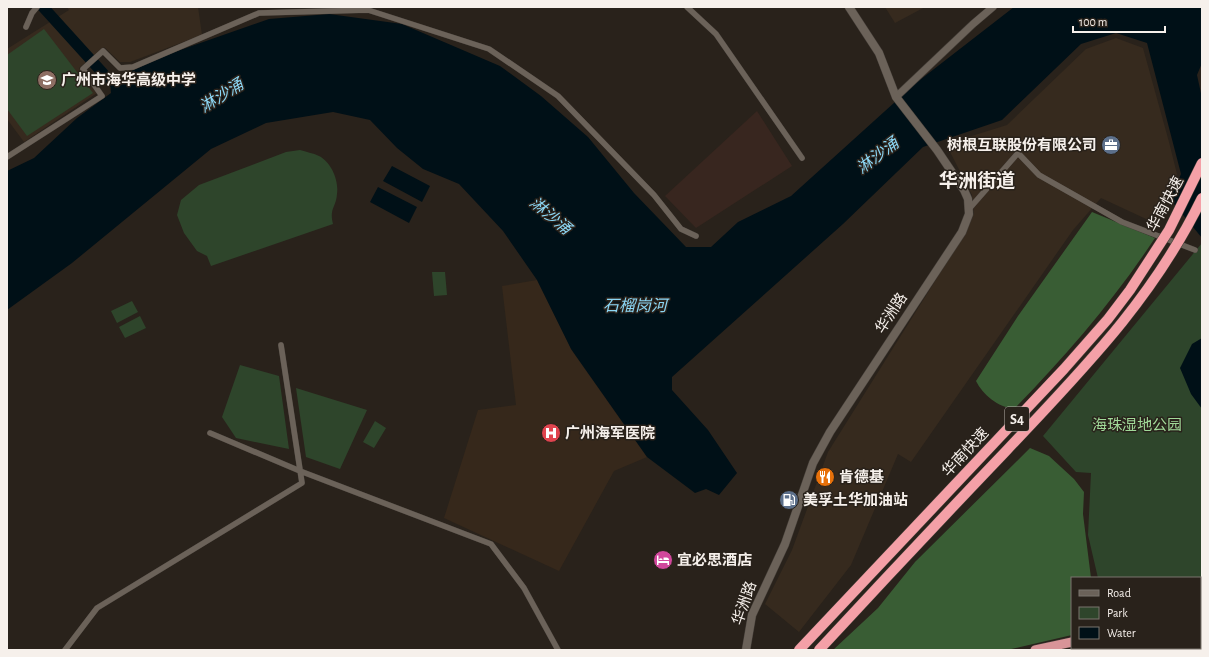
<svg xmlns="http://www.w3.org/2000/svg" width="1209" height="657" font-family="'Alegreya Sans','Noto Sans SC',sans-serif">
<style>
.built{fill:#362a1e}
.industrial{fill:#38261f}
.medical{fill:#36281b}
.green{fill:#2e452b}
.forest{fill:#395d34}
.water{fill:#001017}
.lines{fill:none;stroke-linecap:round;stroke-linejoin:round}
.river{stroke:#001017;stroke-width:11}
.minor-casing{stroke:#443e38;stroke-width:6}
.tertiary-casing{stroke:#443e38;stroke-width:8}
.secondary-casing{stroke:#443e38;stroke-width:9}
.trunk-casing{stroke:#443e38;stroke-width:10}
.minor{stroke:#6b6259;stroke-width:5.5}
.tertiary{stroke:#6b6259;stroke-width:7}
.secondary{stroke:#6b6259;stroke-width:8}
.trunk{stroke:#d89498;stroke-width:9}
.motorway-bridge-casing{stroke:#443e38;stroke-width:11;stroke-linecap:butt}
.motorway-bridge{stroke:#f4a0a7;stroke-width:10}
.labels{text-anchor:middle;stroke-width:3;stroke-linejoin:round;paint-order:stroke}
.shield{fill:#29221b;stroke:#b8b2ad;stroke-width:1}
.shield-label{font-size:14px;font-weight:bold;fill:#f6f0eb}
.poi-label{font-size:15px;font-weight:bold;fill:#f6f0eb;stroke:#29221b;text-anchor:start}
.street-label{font-size:15px;fill:#f6f0eb;stroke:#29221b}
.park-label{font-size:15px;fill:#a1da99;stroke:#29221b}
.water-label{font-size:16px;font-style:italic;fill:#8cd7f5;stroke:#29221b}
.district-label{font-size:19px;font-weight:bold;fill:#f6f0eb;stroke:#29221b}
</style>
<rect width="100%" height="100%" fill="#29221b"/>
<path class="built" d="M67 7H198L202 35 130 62H120L104 47 79 68 97 93 24 142 7 119V49L69 10Z
M885 7H925L895 23Z
M1116 38 1143 48 1169 142 1177 174 1159 225 1101 198 1073 230 911 462 898 454 851 565 799 632 765 604 792 550 828 452 967 230 974 213 972 195 946 144 1007 125 1086 49Z"/>
<path class="industrial" d="M757 111 792 166 696 228 665 196Z"/>
<path class="medical" d="M537 280 573 352 647 457 614 471 559 571 444 518 478 410 516 405 502 286Z"/>
<path class="green" d="M44 29 93 93 27 136 7 109V55Z
M300 150C306 152 313 153 319 156 331 162 339 180 337 194 336 208 329 208 333 224L211 266 207 256 197 251 184 233 177 215 181 200 199 185 286 152Z
M1202 243V590H1200V578H1098L1088 535 1091 473 1076 472 1043 436Z
M432 272H445L447 295 434 296Z
M132 301 138 312 117 323 111 311Z
M140 316 146 328 125 338 119 327Z
M240 365 279 376 289 449 236 438 222 417Z
M296 388 367 410 340 469 306 457Z
M375 421 386 428 374 448 363 442Z"/>
<path class="forest" d="M1092 212 1155 238C1114 300 1066 356 1014 409 998 407 983 395 976 381L1018 316Z
M1030 448 1049 456 1074 479 1084 492 1083 514 1091 578H1072V635L1007 650H833L878 608 915 562Z"/>
<path class="water" d="M1014 7H1202V63L1197 75 1202 98V238L1170 199 1181 174 1147 43 1116 33 1081 44 1002 120 923 147 843 224 672 377V390L708 430 737 473 719 495 706 489 695 493 647 457 571 349 537 280 503 231 459 184 423 169 397 148 370 120 333 112 266 123 211 149 72 263 7 310V171L34 158 77 118 111 93 110 81 166 55 269 19 329 14 402 24 500 66 541 96 588 137 634 193 686 247H711L738 222 791 196 916 83Z
M392 166 430 186 422 202 383 181Z
M378 187 417 207 409 223 370 202Z
M1202 338V409L1191 394 1180 368 1192 344Z"/>
<g class="lines">
<path class="river" d="M43 7 110 81"/>
<defs>
<path id="minor" d="M687 7 716 34 802 158
M26 27 32 13 37 7
M7 157 102 96 83 69 103 51 120 68 133 67 259 13 368 10 489 49 558 96 654 195 681 229 696 236
M969 209 1018 153 1039 175 1122 222 1195 250
M210 433 300 471 491 544 524 588 558 650
M65 650 97 608 302 483 281 345"/>
<path id="tertiary" d="M896 97 973 24 993 7"/>
<path id="secondary" d="M746 650 752 615 785 544 813 463 830 432 962 232 969 214 968 199 964 190 937 150 896 97 879 53 849 7"/>
<path id="trunk" d="M1200 615 1202 614
M1200 634H1202
M1035 650 1072 642
M1119 650 1129 648"/>
</defs>
<use href="#minor" class="minor-casing"/>
<use href="#tertiary" class="tertiary-casing"/>
<use href="#secondary" class="secondary-casing"/>
<use href="#trunk" class="trunk-casing"/>
<use href="#minor" class="minor"/>
<use href="#tertiary" class="tertiary"/>
<use href="#secondary" class="secondary"/>
<use href="#trunk" class="trunk"/>
<defs>
<path id="motorway-bridge" d="M799 650 1064 369 1108 319 1130 290 1169 230 1202 163
M819 650C881 583 944 516 1007 450 1083 369 1153 299 1202 198"/>
</defs>
<use href="#motorway-bridge" class="motorway-bridge-casing"/>
<use href="#motorway-bridge" class="motorway-bridge"/>
</g>
<defs>
<symbol id="school-disc" viewBox="-11 -11 22 22"><circle r="9.5" fill="#8d6e63" stroke="#29221b"/><path d="M0-5L7-2L0 1L-7-2ZM-4 1L0 2.5L4 1V4Q0 6-4 4Z" fill="#fff"/></symbol>
<symbol id="office-disc" viewBox="-11 -11 22 22"><circle r="9.5" fill="#5c6f8a" stroke="#29221b"/><path d="M-6-3h4V-5.5h4V-3h4V5H-6ZM-1-4.5V-3h2v-1.5ZM-6 0V1H6V0Z" fill="#fff"/></symbol>
<symbol id="hospital-disc" viewBox="-11 -11 22 22"><circle r="9.5" fill="#e0444e" stroke="#29221b"/><path d="M-5-5h3v3.5h4V-5h3V5h-3V1.5h-4V5h-3Z" fill="#fff"/></symbol>
<symbol id="restaurant-disc" viewBox="-11 -11 22 22"><circle r="9.5" fill="#e8710a" stroke="#29221b"/><path d="M-5-6h1v4h1v-4h1v4h1v-4h1v5L-1.5 .5V6h-2V.5L-5-1ZM5-6V6H3V1.5H1.5Q1.5-4 5-6Z" fill="#fff"/></symbol>
<symbol id="fuel-disc" viewBox="-11 -11 22 22"><circle r="9.5" fill="#5c6f8a" stroke="#29221b"/><path d="M-5.5-6h7V0h2V4h1.3V-2.5L3-4.5l.8-.8L6-3V5H2.5V1h-1V6h-7ZM-4.2-4.7v3.2H.2V-4.7Z" fill="#fff"/></symbol>
<symbol id="hotel-disc" viewBox="-11 -11 22 22"><circle r="9.5" fill="#d1479c" stroke="#29221b"/><path d="M-6-4.5h1.5V1H6V5H4.5V3h-9V5H-6ZM-4 0a1.8 1.8 0 1 1 3.6 0ZM.5 0V-2.5h3Q6-2.5 6 0Z" fill="#fff"/></symbol>
</defs>
<g fill-rule="evenodd">
<use href="#school-disc" x="36" y="69" width="22" height="22"/>
<use href="#office-disc" x="1100" y="134" width="22" height="22"/>
<use href="#hospital-disc" x="540" y="422" width="22" height="22"/>
<use href="#restaurant-disc" x="814" y="466" width="22" height="22"/>
<use href="#fuel-disc" x="778" y="489" width="22" height="22"/>
<use href="#hotel-disc" x="652" y="549" width="22" height="22"/>
</g>
<g class="labels">
<rect class="shield" x="1005" y="407" width="24" height="24" rx="3"/>
<g class="shield-label">
<text x="1017" y="424">S4</text>
</g>
<g class="poi-label">
<text x="61" y="85">广州市海华高级中学</text>
<text x="1097" y="150" text-anchor="end">树根互联股份有限公司</text>
<text x="565" y="438">广州海军医院</text>
<text x="839" y="482">肯德基</text>
<text x="803" y="505">美孚土华加油站</text>
<text x="677" y="565">宜必思酒店</text>
</g>
<g class="street-label">
<text transform="translate(1165 204) rotate(-62)" y="5">华南快速</text>
<text transform="translate(891 313) rotate(-57)" y="5">华洲路</text>
<text transform="translate(965 452) rotate(-47)" y="5">华南快速</text>
<text transform="translate(744 603) rotate(-71)" y="5">华洲路</text>
</g>
<g class="park-label">
<text x="1137" y="430">海珠湿地公园</text>
</g>
<g class="water-label">
<text transform="translate(221 95) rotate(-32)" y="6">淋沙涌</text>
<text transform="translate(877 155) rotate(-37)" y="6">淋沙涌</text>
<text transform="translate(551 215) rotate(40)" y="6">淋沙涌</text>
<text x="635" y="311">石榴岗河</text>
</g>
<g class="district-label">
<text x="977" y="187">华洲街道</text>
</g>
</g>
<rect width="1209" height="657" fill="none" stroke="#f6f0eb" stroke-width="16"/>
<rect x="1071" y="577" width="130" height="72" fill="#29221b" stroke="#7b746e"/>
<rect x="1079" y="590" width="20" height="6" fill="#6b6259" stroke="#7b746e"/>
<text x="1107" y="597" font-size="12" fill="#f6f0eb">Road</text>
<rect x="1079" y="607" width="20" height="12" fill="#2e452b" stroke="#7b746e"/>
<text x="1107" y="617" font-size="12" fill="#f6f0eb">Park</text>
<rect x="1079" y="627" width="20" height="12" fill="#001017" stroke="#7b746e"/>
<text x="1107" y="637" font-size="12" fill="#f6f0eb">Water</text>
<path d="M1073 26v6h92v-6" fill="none" stroke="#f6f0eb" stroke-width="2"/>
<text x="1079" y="26" font-size="12" fill="#f6f0eb" stroke="#29221b" stroke-width="3" paint-order="stroke">100 m</text>
</svg>
